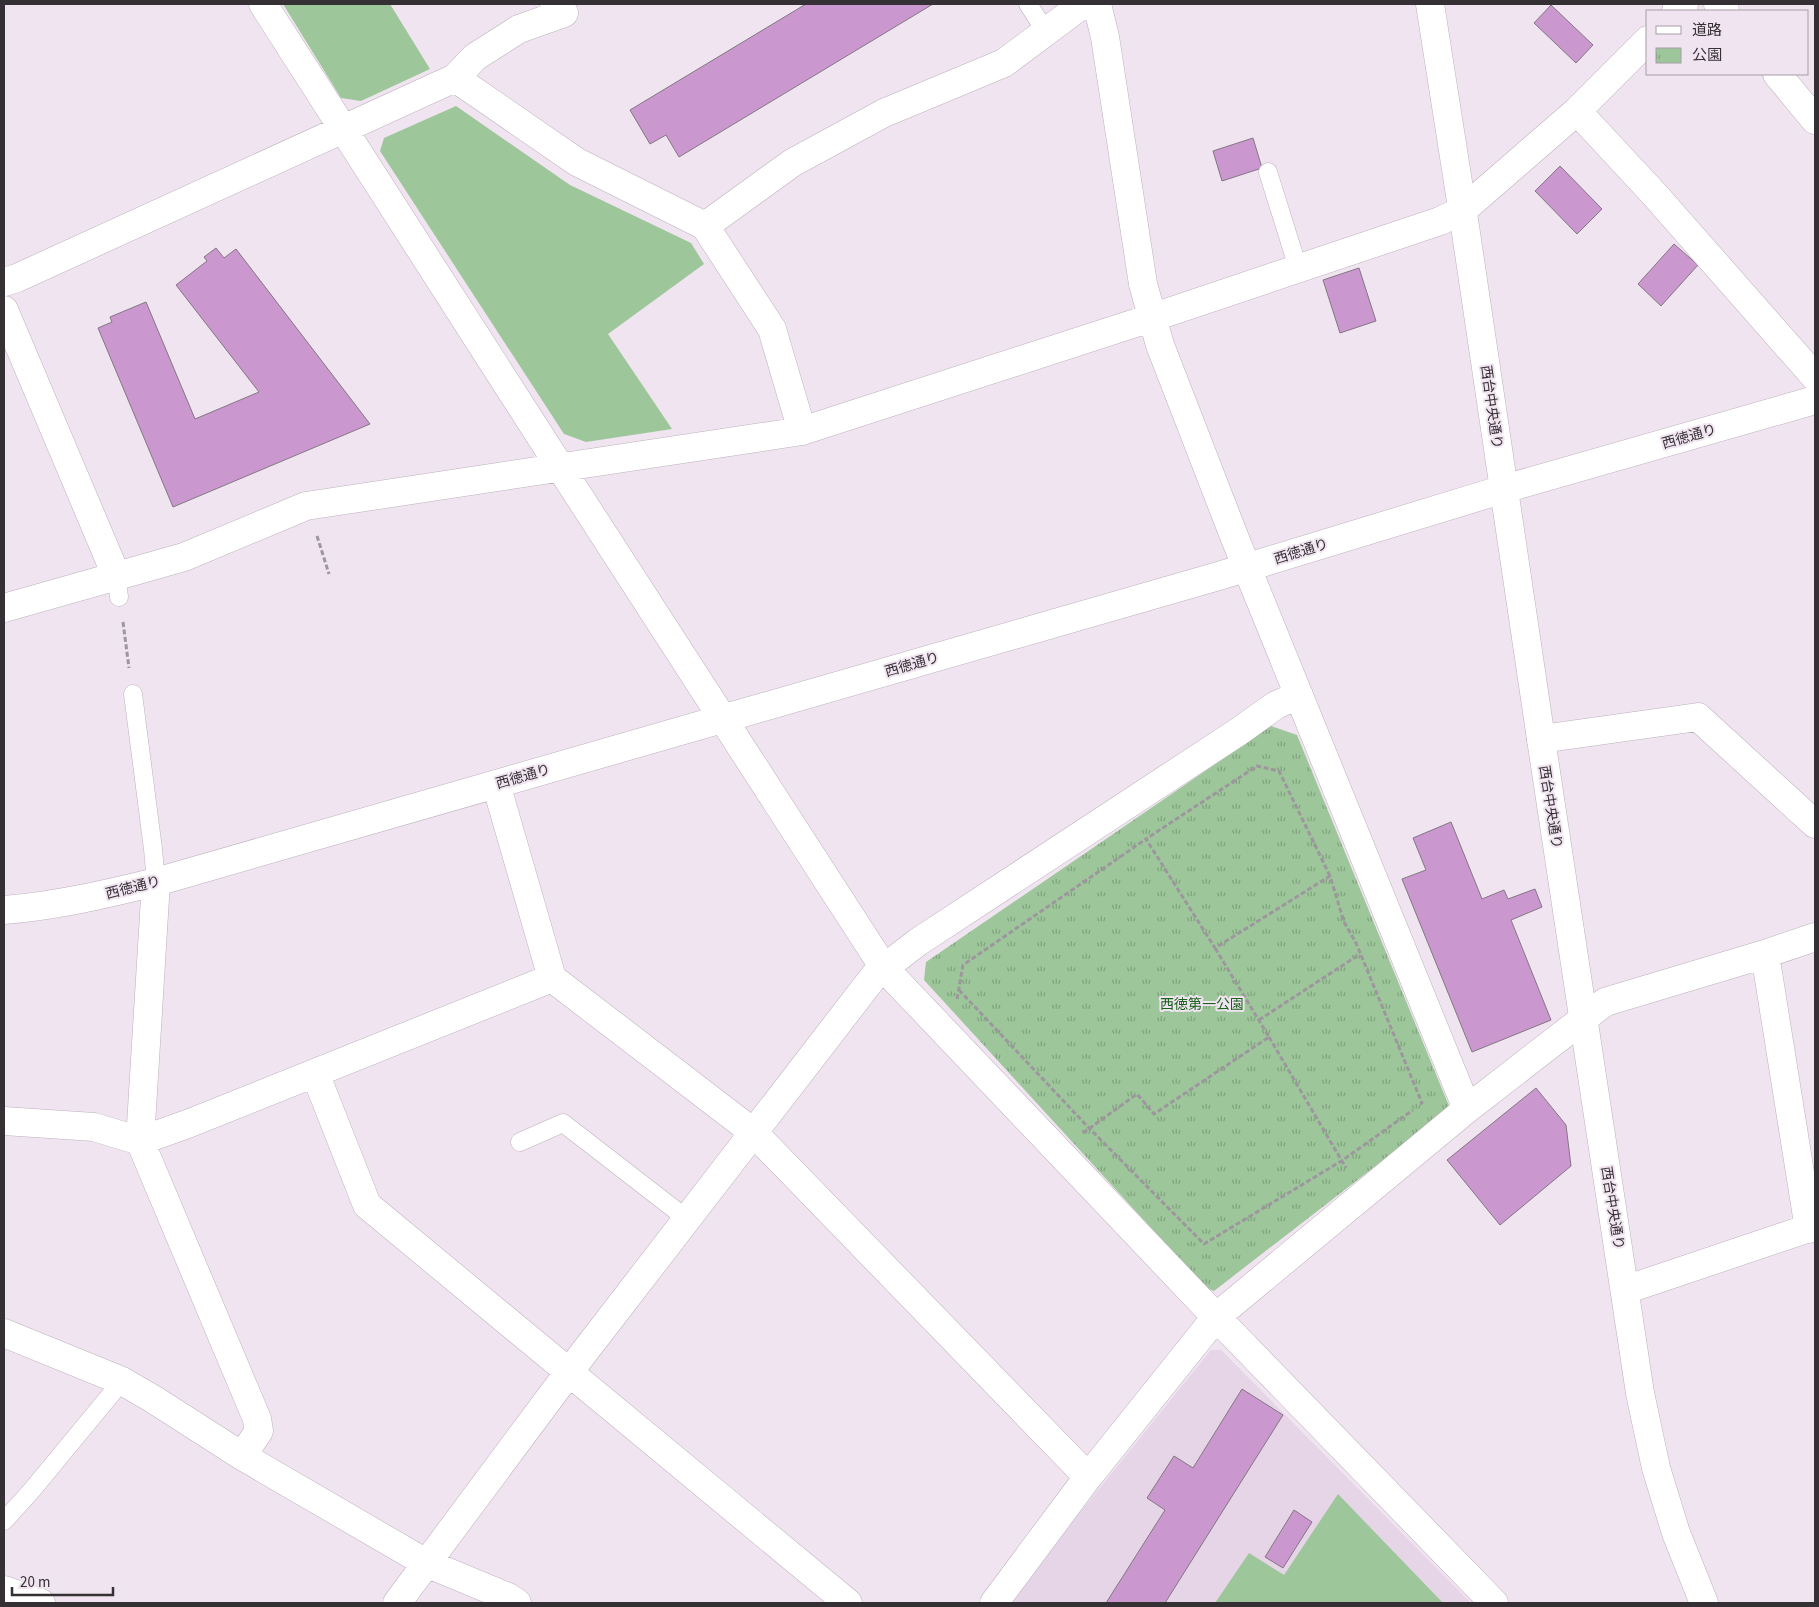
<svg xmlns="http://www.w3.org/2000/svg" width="1819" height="1607" font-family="'Source Sans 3','Noto Sans JP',sans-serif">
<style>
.built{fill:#e6d5e7}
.green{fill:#9dc79a}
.park{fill:url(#park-tufts)}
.building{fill:#cb97cf;stroke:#827782}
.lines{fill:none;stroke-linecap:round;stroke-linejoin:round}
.lane-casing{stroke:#bcb1bd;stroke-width:19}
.street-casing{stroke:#bcb1bd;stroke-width:29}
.secondary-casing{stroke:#bcb1bd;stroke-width:29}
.path{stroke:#9e969e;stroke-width:3;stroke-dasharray:5 2.5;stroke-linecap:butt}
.lane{stroke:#fff;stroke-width:18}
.street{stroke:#fff;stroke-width:28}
.secondary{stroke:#fff;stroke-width:28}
.labels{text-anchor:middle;stroke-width:4;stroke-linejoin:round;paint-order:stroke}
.street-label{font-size:14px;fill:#343034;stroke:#f0e4f0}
.park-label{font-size:14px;fill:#18621a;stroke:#f0e4f0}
</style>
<defs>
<pattern id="park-tufts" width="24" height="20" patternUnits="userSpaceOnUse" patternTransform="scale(1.25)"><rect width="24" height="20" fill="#9dc79a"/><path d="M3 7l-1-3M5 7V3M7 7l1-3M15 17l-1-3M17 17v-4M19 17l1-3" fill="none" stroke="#81a27e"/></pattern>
</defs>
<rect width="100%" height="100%" fill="#f0e4f0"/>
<path class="built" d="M1211 1350H1221L1471 1603H1007Z"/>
<path class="green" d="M283 4H390L430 69 361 101 341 98Z
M456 106 570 185 691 243 704 264 608 334 672 429 586 442 564 434 380 151 384 138Z
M1338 1494 1443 1603H1215L1249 1553 1284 1575Z"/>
<path class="park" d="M1271 726 1297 735 1449 1106 1440 1116 1214 1291 1206 1288 924 980 926 962Z"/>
<path class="building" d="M806 4H933L679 157 666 135 650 144 630 110Z
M1551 5 1593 45 1576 63 1534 23Z
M1253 138 1262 168 1222 181 1213 151Z
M1560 166 1602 209 1577 234 1535 191Z
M1674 244 1698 265 1661 306 1638 284Z
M216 248 224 258 236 249 370 424 173 507 98 328 112 322 110 317 146 302 195 419 259 392 176 285 207 261 204 257Z
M1359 268 1376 321 1340 333 1323 280Z
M1451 822 1482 899 1504 890 1508 899 1535 889 1542 907 1511 920 1551 1020 1472 1052 1402 879 1426 870 1413 838Z
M1536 1088 1566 1125 1571 1166 1500 1225 1447 1160Z
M1242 1389 1283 1415 1165 1603H1106L1165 1510 1147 1498 1174 1456 1193 1468Z
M1294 1510 1312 1522 1283 1568 1265 1557Z"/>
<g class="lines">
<defs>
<path id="lane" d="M1028 4 1046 32
M1268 172 1298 268
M116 575 119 597
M133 694 153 849 156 882
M520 1142 563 1123 687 1219
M4 1521 32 1490 122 1381"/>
<path id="street" d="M263 4 560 467 884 968 1216 1317 1494 1603
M1097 4 1105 37 1143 284 1160 345 1234 536 1467 1109
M1718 4 1725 11
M1676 11 1684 4
M1777 74 1815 120
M455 78 577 162 705 226 772 329 802 431
M1577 111 1655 195 1815 377
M705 226 792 163 884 113 1004 63 1083 4
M4 282 17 278 455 78 475 57 519 29 564 13 554 4
M4 310 116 575
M4 608 184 557 306 506 802 431 1151 318 1440 221 1463 210 1577 111 1648 40
M1541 739 1698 717 1815 824
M496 784 552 978 753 1132 1088 1477
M156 882 140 1141 257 1419 259 1431 242 1456
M1765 954 1809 1229
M315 1073 367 1205 848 1603
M4 1121 94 1127 140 1141 190 1123 552 978
M1625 1290 1815 1226
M4 1333 122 1381 153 1399 242 1456 426 1563 508 1597 517 1603
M4 1590 41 1603
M397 1603 569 1372 875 975 918 942 1238 732 1276 705 1299 695
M994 1603 1088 1477 1216 1317 1467 1109 1605 1002 1765 954 1815 937"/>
<path id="secondary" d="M1430 4 1466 233 1541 739 1640 1393 1656 1468 1676 1533 1704 1603
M4 910C56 906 106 894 156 882L1222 575 1504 489 1815 400"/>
</defs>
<use href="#lane" class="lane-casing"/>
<use href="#street" class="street-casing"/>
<use href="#secondary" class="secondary-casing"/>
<path class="path" d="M317 536 329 574
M123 622 129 668
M1330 876 1279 771 1257 766 1146 839 1215 948 1330 876 1344 922 1356 943 1422 1103 1420 1104
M959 990 1088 1127 1204 1244 1343 1160 1413 1110
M957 999 963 965 1146 839
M1259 1020 1360 954
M1269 1037 1346 1168
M1083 1133 1137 1094 1154 1114 1269 1037 1215 948"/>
<use href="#lane" class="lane"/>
<use href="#street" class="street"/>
<use href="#secondary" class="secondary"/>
</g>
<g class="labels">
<g class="street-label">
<text transform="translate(1492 407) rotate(82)" y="5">西台中央通り</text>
<text transform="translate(1689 436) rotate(-16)" y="5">西徳通り</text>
<text transform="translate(1301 551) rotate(-17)" y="5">西徳通り</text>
<text transform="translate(912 664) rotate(-16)" y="5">西徳通り</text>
<text transform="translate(523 776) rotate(-16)" y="5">西徳通り</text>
<text transform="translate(1551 807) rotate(81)" y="5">西台中央通り</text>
<text transform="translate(133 887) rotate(-14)" y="5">西徳通り</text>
<text transform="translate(1613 1208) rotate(81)" y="5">西台中央通り</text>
</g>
<g class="park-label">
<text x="1202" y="1009">西徳第一公園</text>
</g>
</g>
<rect width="1819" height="1607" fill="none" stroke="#343034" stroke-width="10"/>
<rect x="1646" y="10" width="162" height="65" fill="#f0e4f0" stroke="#a59ca5"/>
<rect x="1656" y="26" width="25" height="8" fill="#ffffff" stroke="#a59ca5"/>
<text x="1692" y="35" font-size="15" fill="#343034">道路</text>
<rect x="1656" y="48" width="25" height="15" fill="url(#park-tufts)" stroke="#a59ca5"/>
<text x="1692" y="60" font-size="15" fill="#343034">公園</text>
<path d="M12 1587v8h101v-8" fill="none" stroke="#343034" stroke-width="2.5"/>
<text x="20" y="1587" font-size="15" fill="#343034" stroke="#f0e4f0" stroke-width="4" paint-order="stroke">20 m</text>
</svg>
